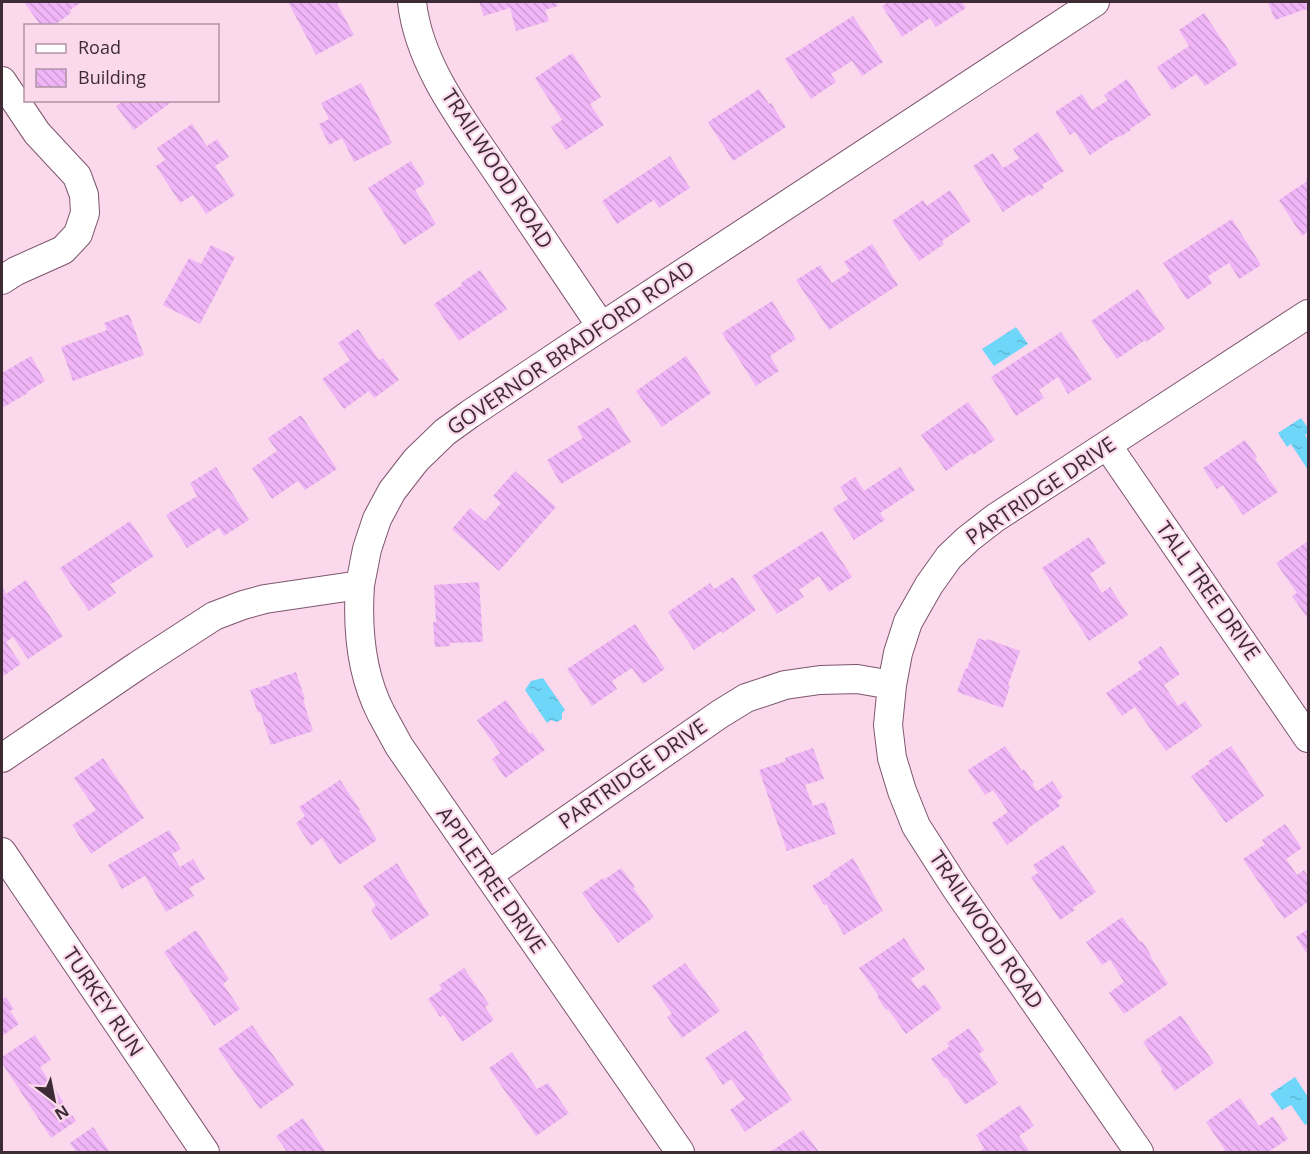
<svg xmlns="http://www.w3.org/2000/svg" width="1310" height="1154" font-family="'Open Sans',sans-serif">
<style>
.water{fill:url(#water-ripples)}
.building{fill:url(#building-back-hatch)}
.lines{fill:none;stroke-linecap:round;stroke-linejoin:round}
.minor-casing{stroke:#7d566e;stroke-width:30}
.minor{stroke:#fff;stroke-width:28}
.labels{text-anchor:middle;stroke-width:4.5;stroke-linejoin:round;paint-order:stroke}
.street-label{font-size:21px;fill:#3d2c36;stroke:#fcd8ed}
</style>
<defs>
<pattern id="water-ripples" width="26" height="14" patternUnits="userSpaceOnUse" patternTransform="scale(1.5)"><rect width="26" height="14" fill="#6ed6f9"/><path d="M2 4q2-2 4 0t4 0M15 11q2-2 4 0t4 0" fill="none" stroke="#60b8d6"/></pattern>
<pattern id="building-back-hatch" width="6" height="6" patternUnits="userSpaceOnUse" patternTransform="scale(1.5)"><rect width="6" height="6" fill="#efb5f6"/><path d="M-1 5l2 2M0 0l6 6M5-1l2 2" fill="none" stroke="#ce9cd4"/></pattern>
</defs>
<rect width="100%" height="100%" fill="#fcd8ed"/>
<path class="water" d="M1016 327 1028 344 994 366 982 349Z
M1301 418 1308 428V433L1305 435 1308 440V470L1291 444 1287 447 1278 433Z
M543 678 565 710 562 713V719L557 722 551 720 547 723 525 690 531 681Z
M1295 1077 1308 1097V1123L1305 1125 1291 1105 1282 1110 1270 1094Z"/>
<path class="building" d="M24 2H82L70 10 71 13 53 26H41Z
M288 2H336L354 35 316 55Z
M479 2H556L558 6 545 10 549 21 516 31 510 8 484 16Z
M888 2H962L966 8 936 27 930 18 902 37 882 6Z
M1268 2H1308V14L1306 9 1275 20Z
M1204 13 1238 64 1205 86 1196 74 1172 90 1157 67 1189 46 1179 30Z
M853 16 883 62 862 76 852 61 831 74 836 82 811 99 785 59Z
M572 53 601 97 590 104 604 125 566 150 551 127 562 120 535 78Z
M1127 79 1151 115 1130 129 1131 130 1120 137 1119 136 1090 155 1075 132 1070 135 1055 112 1082 94 1092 110 1108 100 1104 95Z
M361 83 392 143 354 162 342 138 329 145 319 124 329 119 321 103Z
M759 89 769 104 771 103 786 127 733 161 708 122Z
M124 100H174L134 130 116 106Z
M192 124 207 146 217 139 229 157 215 166 235 195 206 214 193 195 180 203 156 166 165 160 157 148Z
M1038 132 1064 171 1042 185 1044 188 1032 196 1030 194 1003 212 973 166 993 153 1003 168 1019 158 1013 149Z
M670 156 690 188 659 208 654 200 617 224 602 201Z
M411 161 425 184 415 190 436 224 404 245 368 188Z
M1308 177V231L1302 236 1279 200 1307 181 1306 178Z
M950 190 971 221 942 241 944 244 919 261 892 221 923 200 927 206Z
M1232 219 1261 265 1239 279 1229 263 1208 276 1212 283 1187 300 1163 263Z
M872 244 898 285 829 330 796 280 820 265 832 283 850 271 844 262Z
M211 245 235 257 200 324 163 305 189 258 201 264Z
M480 270 507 309 459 341 434 304 462 285 461 283Z
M1138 289 1165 329 1146 342 1145 340 1117 359 1091 321Z
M772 301 796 339 770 356 779 371 756 386 722 333Z
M129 314 144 355 73 381 61 347 107 330 104 323Z
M358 329 379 360 383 358 399 380 374 398 369 391 344 409 322 379 350 360 338 343Z
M1061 332 1092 379 1068 394 1058 377 1039 390 1044 398 1016 416 991 377Z
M31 356 45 381 27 392 28 393 2 408V373Z
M686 356 711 393 662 427 636 391Z
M968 402 995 440 973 455 972 453 946 471 921 435Z
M609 407 631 442 561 484 547 460 583 438 577 427Z
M301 415 337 469 305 490 298 481 272 499 252 468 277 451 268 438Z
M1245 440 1257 457 1255 459 1278 492 1243 515 1223 485 1217 489 1203 468Z
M216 467 249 520 224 536 219 528 187 548 166 515 197 496 190 483Z
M900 467 915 490 880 513 885 520 854 540 833 508 848 499 840 487 855 477 864 491Z
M515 471 556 507 499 571 452 529 470 508 485 521 501 503 493 496Z
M130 521 154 556 110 585 116 593 89 611 60 568Z
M822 531 852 577 829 592 819 576 799 590 804 597 777 614 752 576Z
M1089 537 1106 563 1090 574 1102 593 1110 587 1128 615 1089 641 1042 568Z
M1308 541V619L1292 596 1297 593 1276 563Z
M733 577 756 610 723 633 721 631 694 650 668 612 710 583 714 589Z
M26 580 63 636 28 659 13 637 6 642 21 664 2 677V586L6 594Z
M479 582 483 642 450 643V646L435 647 433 622H436L434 585Z
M635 624 665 669 643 684 632 668 612 681 617 689 592 706 567 669Z
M978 638 986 641 987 639 1020 651 1008 685 1010 686 1003 708 957 692 965 669H967Z
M1161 646 1180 674 1164 685 1178 706 1185 701 1202 726 1166 751 1135 707 1122 716 1106 693 1142 669 1138 662Z
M296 672 305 699 303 700 313 731 271 745 260 712 258 713 250 690 270 684V681Z
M506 700 530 734 532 732 545 750 505 778 492 759 500 753 477 720Z
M1005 746 1022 771 1024 769 1034 783 1032 784 1037 791 1052 781 1063 797 1057 801 1060 806 1027 829 1028 830 1007 845 992 823 1008 812 993 790 985 795 968 770Z
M1231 746 1264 796 1226 823 1191 776 1210 763 1208 761Z
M813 748 824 779 805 785 813 806 825 802 836 834 787 851 759 770 786 761 785 758Z
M103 758 144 818 91 854 72 825 96 810 74 778Z
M340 780 360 810 359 811 377 840 339 865 322 838 311 846 296 823 305 816 299 807Z
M1285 824 1302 848 1286 859 1297 875 1304 870 1308 877V902L1284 919 1243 859 1265 844 1262 840Z
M169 830 181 849 172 854 180 867 193 859 205 879 189 888 194 896 166 912 145 876 122 889 108 865Z
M1063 845 1096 892 1073 908 1075 910 1060 920 1031 877 1038 873 1033 865Z
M853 858 883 911 844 935 826 904 824 905 812 886 831 875 830 873Z
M397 863 429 915 391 940 371 910 376 906 363 886Z
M621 868 635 887 633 888 654 917 618 943 582 893 603 878 604 880Z
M1122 917 1140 942 1142 941 1151 955 1150 956 1168 984 1124 1014 1109 993 1124 982 1110 960 1102 965 1086 942Z
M1308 929V955L1296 937Z
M196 930 229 979 223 984 240 1009 214 1026 164 952Z
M904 938 925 969 911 979 918 989 925 984 942 1008 906 1034 888 1009 886 1010 877 997 879 996 859 968Z
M685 963 720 1011 682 1038 667 1017 672 1014 652 986Z
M464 968 489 1004 485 1007 494 1020 462 1042 444 1015 440 1017 428 999 442 989 439 985Z
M2 997 3 999 6 997 14 1009 10 1011 19 1024 2 1036Z
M1181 1015 1214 1063 1175 1091 1161 1071 1162 1069 1143 1042Z
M252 1025 294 1085 260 1109 218 1049Z
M969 1028 984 1050 979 1054 998 1083 965 1105 946 1077 944 1078 931 1059 949 1047 947 1043Z
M746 1030 764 1056 762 1057 792 1100 745 1132 730 1110 745 1099 731 1079 723 1085 705 1058Z
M35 1035 51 1060 40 1067 76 1121 51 1138 2 1063V1057Z
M512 1052 537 1089 548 1083 569 1113 536 1136 489 1068Z
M1240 1098 1259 1126 1273 1116 1288 1139 1268 1152H1222L1225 1150 1206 1122Z
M1020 1105 1034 1126 1019 1136 1030 1152H979L984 1148 976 1135Z
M303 1118 326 1152H287L276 1136Z
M93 1127 110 1152H76L70 1143Z
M803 1130 819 1152H770Z"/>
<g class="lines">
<defs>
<path id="minor" d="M412 2C419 67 466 125 502 179 535 228 568 277 601 326
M2 81 37 133 77 176 84 195 85 213 78 234 63 250 16 271 2 280
M1107 445 1308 738
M360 585C357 629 361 674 381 713 387 724 393 735 399 746L680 1152
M2 758 137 666 214 616 243 605 265 599 360 585 367 549 377 519 392 491 416 460 445 432 470 414 575 344 1095 2
M2 852 205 1152
M488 875 720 714 746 698 785 685 820 680 857 679 892 685
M1139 1152 955 887 916 826 902 791 892 758 888 725 892 685 898 653 908 622 929 585 949 557 968 539 995 518 1308 314"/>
</defs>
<use href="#minor" class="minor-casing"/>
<use href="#minor" class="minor"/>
</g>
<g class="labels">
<g class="street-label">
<text transform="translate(497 169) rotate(57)" y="7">TRAILWOOD ROAD</text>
<text transform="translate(571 348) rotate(-34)" y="7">GOVERNOR BRADFORD ROAD</text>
<text transform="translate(1041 491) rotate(-34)" y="7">PARTRIDGE DRIVE</text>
<text transform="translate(1208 591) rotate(55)" y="7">TALL TREE DRIVE</text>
<text transform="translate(633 774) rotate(-35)" y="7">PARTRIDGE DRIVE</text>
<text transform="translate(491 880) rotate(55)" y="7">APPLETREE DRIVE</text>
<text transform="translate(986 930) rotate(56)" y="7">TRAILWOOD ROAD</text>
<text transform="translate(103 1002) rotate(56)" y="7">TURKEY RUN</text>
</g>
</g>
<rect width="1310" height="1154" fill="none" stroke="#3d2c36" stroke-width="6"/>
<rect x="24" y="24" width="195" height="78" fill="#fcd8ed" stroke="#b093a4" stroke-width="1.5"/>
<rect x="36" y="44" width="30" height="9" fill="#ffffff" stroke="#b093a4" stroke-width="1.5"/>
<text x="78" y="54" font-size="18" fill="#3d2c36">Road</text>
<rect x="36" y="69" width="30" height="18" fill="url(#building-back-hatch)" stroke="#b093a4" stroke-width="1.5"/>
<text x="78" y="84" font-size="18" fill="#3d2c36">Building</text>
<g transform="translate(54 1100) rotate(148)" stroke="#fcd8ed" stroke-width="4.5" paint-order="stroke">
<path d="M0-4.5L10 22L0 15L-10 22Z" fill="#3d2c36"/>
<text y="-9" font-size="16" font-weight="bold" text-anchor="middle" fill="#3d2c36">N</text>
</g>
</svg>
